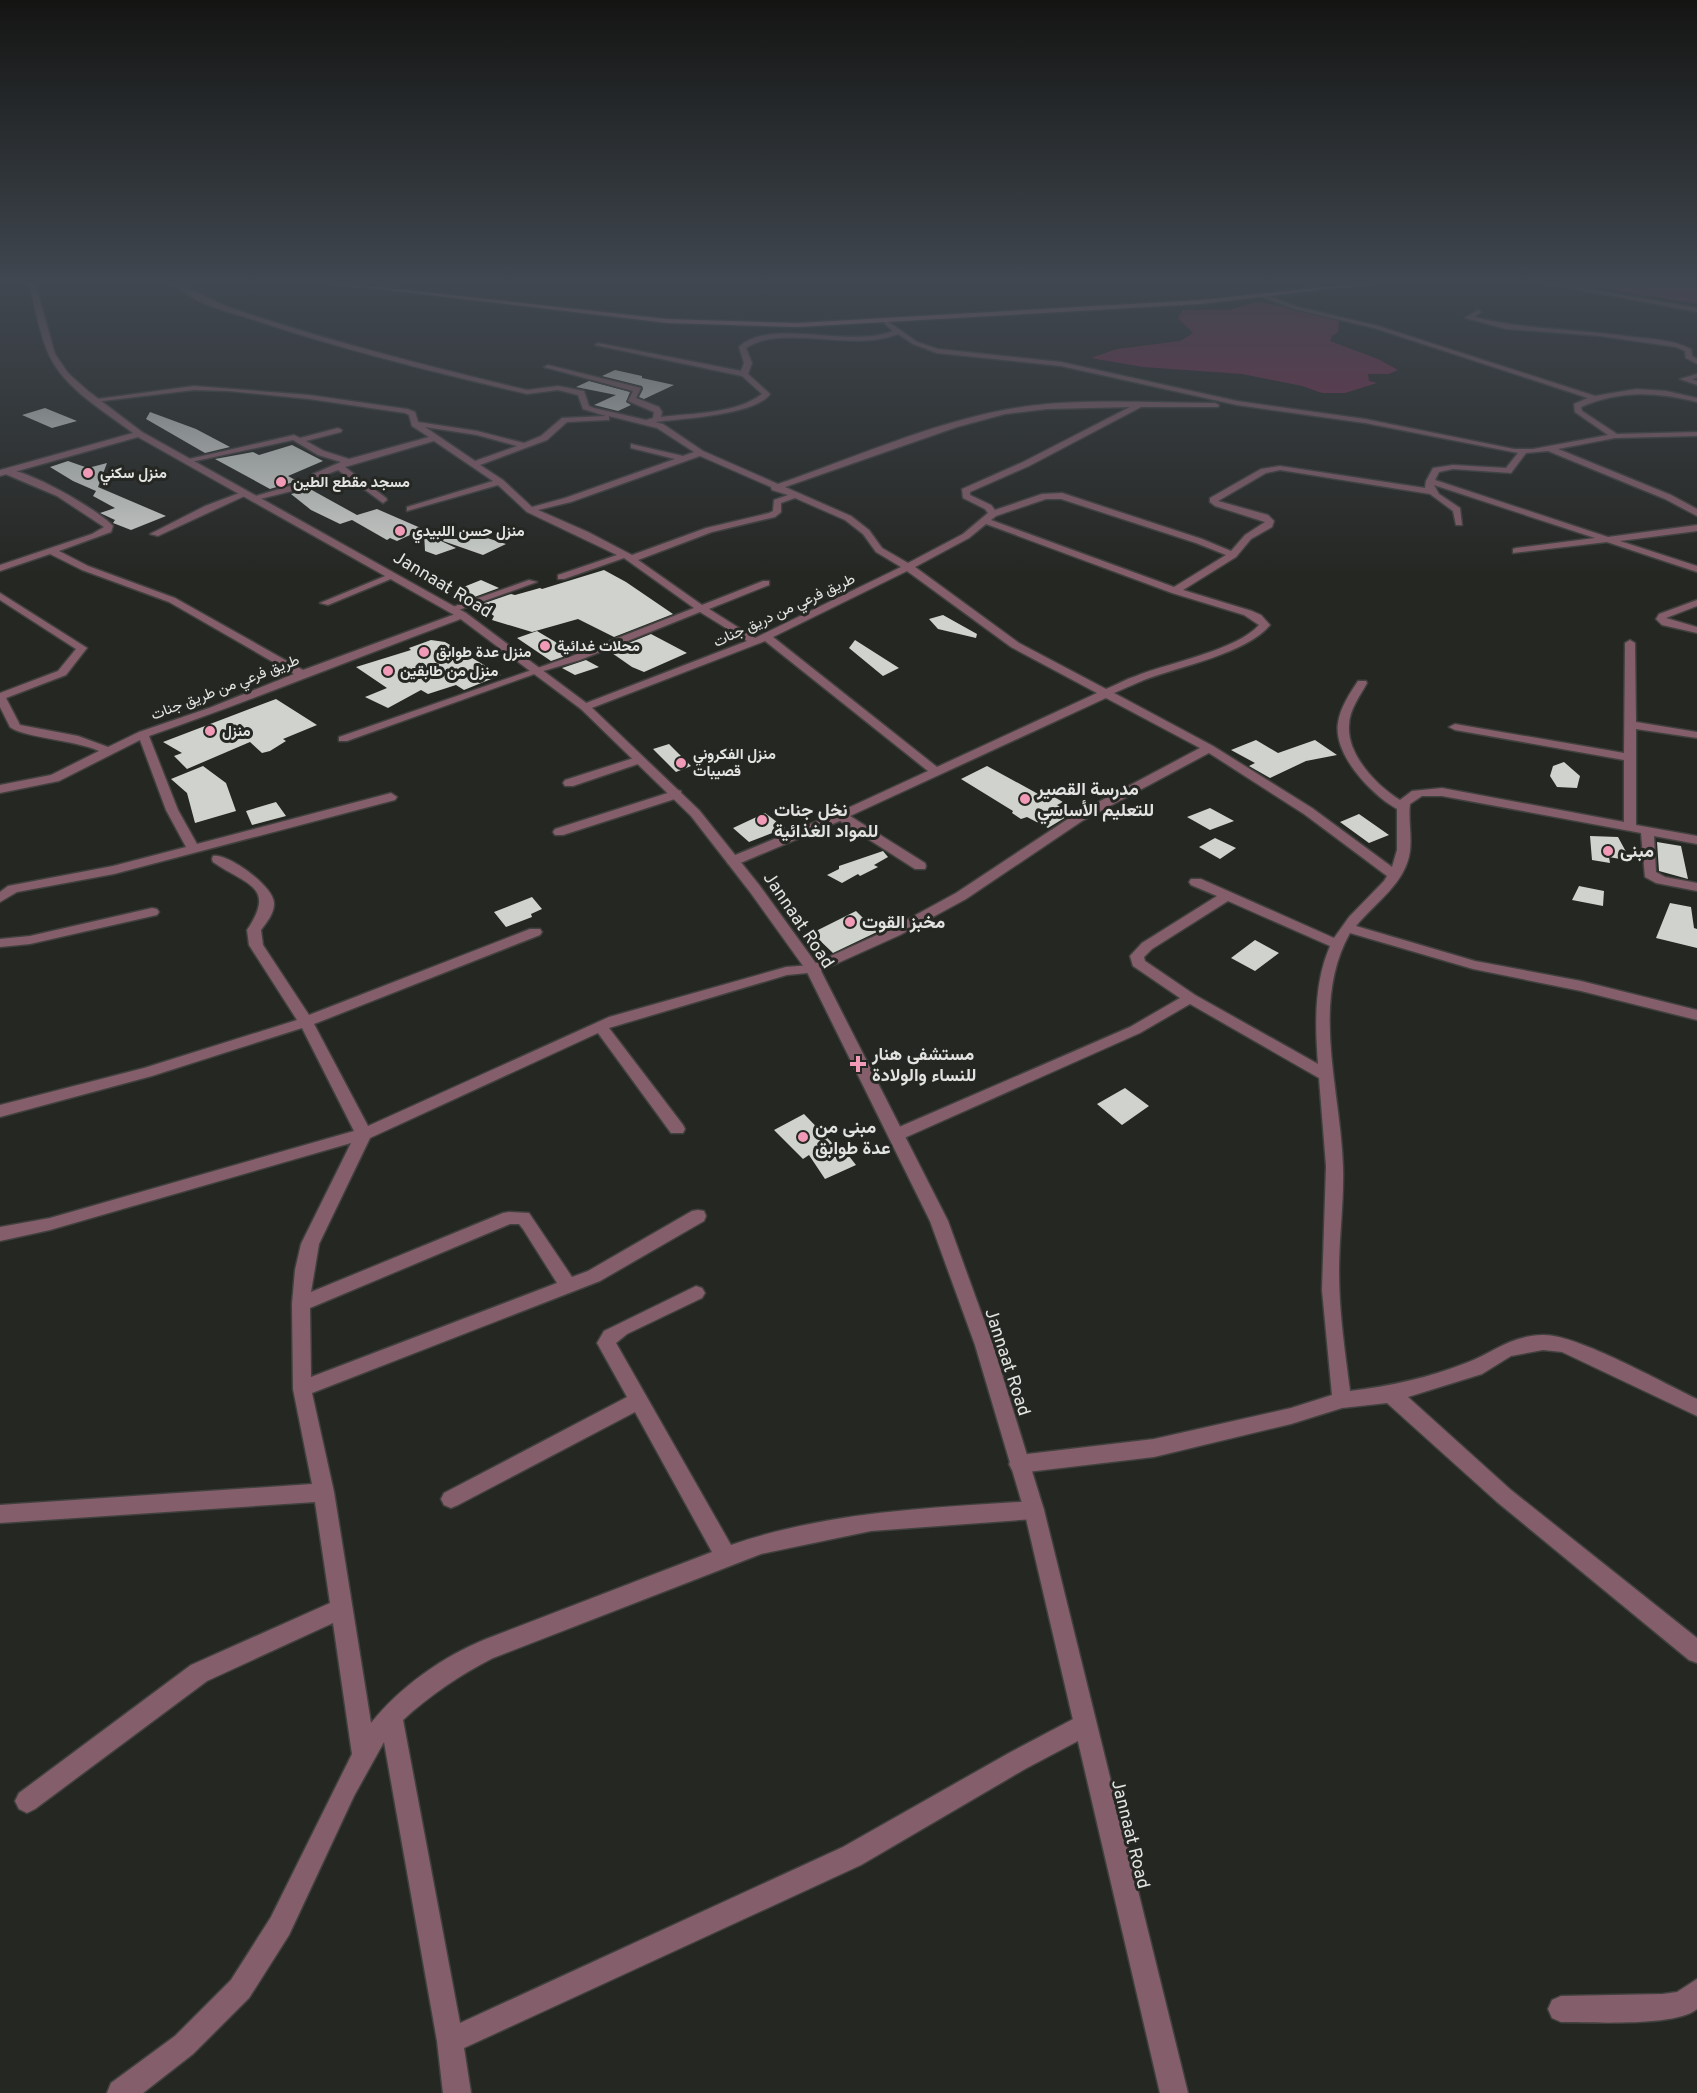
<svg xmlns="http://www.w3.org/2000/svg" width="1697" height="2093" font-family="Overpass,Vazirmatn,sans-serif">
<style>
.forest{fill:#7e2e4f}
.building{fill:#cfd2cd}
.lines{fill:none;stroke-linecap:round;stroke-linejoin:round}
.minor-casing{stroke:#40413e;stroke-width:3}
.tertiary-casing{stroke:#40413e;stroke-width:3}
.secondary-casing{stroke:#40413e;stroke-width:3}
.minor{fill:#845e6a;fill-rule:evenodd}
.tertiary{fill:#845e6a;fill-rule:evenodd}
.secondary{fill:#b97d91;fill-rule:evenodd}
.poi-dot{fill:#f09ab7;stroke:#252723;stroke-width:2}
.labels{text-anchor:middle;stroke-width:6;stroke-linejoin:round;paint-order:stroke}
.far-poi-label{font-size:15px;font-weight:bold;fill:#e3e4e2;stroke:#252723;text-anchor:start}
.far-street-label{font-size:15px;fill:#e3e4e2;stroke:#252723}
.street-label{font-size:18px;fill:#e3e4e2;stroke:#252723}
.poi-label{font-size:18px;font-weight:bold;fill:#e3e4e2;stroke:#252723;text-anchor:start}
</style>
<rect width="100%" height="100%" fill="#252723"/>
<path class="forest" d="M1572 283H1697V304Z
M1256 302 1267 303 1339 321 1338 332 1332 336 1330 341 1378 359 1398 370 1389 374H1368L1369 381 1377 383 1345 393H1322L1302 386 1242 374 1143 367 1091 358 1117 349 1180 341 1193 333 1178 318 1183 310H1229Z"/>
<path class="building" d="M615 370 642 376V378L674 385 644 399 639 397 643 389 642 386 602 376Z
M589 381 630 392 626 402 631 405 618 411 594 405 616 395 576 387Z
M45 408 77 421 52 428 22 415Z
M150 412 196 429 230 447 205 453 146 419Z
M292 445 323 461 288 476 297 481 270 489 215 459 253 452 259 455Z
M68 461 88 468 107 463 98 487 166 516 131 530 113 523 115 520 100 513 115 508 93 496 96 491 73 481 50 467Z
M310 489 357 515 377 509 423 529 397 541 390 538 387 540 352 520 340 524 311 510 291 494Z
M424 533 456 548 436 555 425 551Z
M484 537 506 544 483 555 443 541 444 539H479Z
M604 570 626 582 673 614 614 637 578 619 532 632 492 620 494 616 479 605 511 594 515 595 540 588 542 589Z
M481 580 499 588 469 599 456 590Z
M943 615 977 634 976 638 938 629 929 619Z
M537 631 574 653 551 661 517 638Z
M651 634 687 653 644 672 632 667 609 651Z
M431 640 445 642 501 675 464 690 456 685 428 694 421 690 388 708 365 697 387 688 356 667 411 650 409 648Z
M855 640 899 668 883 676 849 648Z
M586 660 599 667 575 675 562 668Z
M276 699 317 725 283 739 286 741 270 751 262 753 250 742 187 769 174 756 182 753 163 742Z
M1256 740 1278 753 1315 740 1337 755 1306 761 1270 778 1249 766 1255 763 1231 750Z
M669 744 691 766 676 772 653 749Z
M1564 762 1580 776 1577 788 1557 787 1550 776 1553 766Z
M203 766 226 783 236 811 195 823 187 793 171 779Z
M987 766 1040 795 1047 793 1063 802 1057 805 1071 814 1048 828 1027 817 1021 819 1012 813 1013 811 961 779Z
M276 802 286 816 252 825 246 811Z
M1210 808 1234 821 1210 830 1187 817Z
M765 813 785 828 749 842 733 828Z
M1359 814 1389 835 1369 843 1340 822Z
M1590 836 1618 837 1631 861 1609 857 1610 863 1592 860Z
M1215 838 1236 848 1220 859 1199 847Z
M1657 842 1681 846 1688 879 1659 871Z
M883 851 888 857 874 865 878 867 860 876 858 874 842 883 827 875 839 869V866Z
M1579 886 1604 891 1603 906 1572 900Z
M532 897 542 909 531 914 532 917 506 927 494 912Z
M1670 903 1691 907 1694 928 1697 929V948L1656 938Z
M856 911 877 932 833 953 812 933Z
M1255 940 1279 953 1255 971 1231 958Z
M1125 1088 1149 1106 1122 1125 1097 1104Z
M804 1114 837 1148 841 1146 856 1165 825 1179 809 1155 803 1159 774 1130Z"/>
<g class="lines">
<defs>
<path id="minor" d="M173 283C178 282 219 304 231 308 328 341 427 366 527 390L558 386 584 391 589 406 594 408 646 420 653 418 654 412 628 401 633 391 544 367 548 365 641 388 636 398 659 407 662 412 661 417C693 413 736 414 762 394L742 376 595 345 598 343 741 371 744 363 739 347C771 317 849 349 893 331L884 323 886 320 917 342 938 349 1061 362 1237 401 1365 419 1514 449H1533L1608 435 1575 412 1574 404 1588 398 1374 328 1294 309 1262 297 1264 294 1298 307 1378 326 1595 396 1636 389 1666 391 1697 398V402C1657 392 1620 390 1581 407L1582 411 1617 434 1697 432V436L1615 438 1558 449 1671 495 1697 509V516L1665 499 1548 451 1526 453 1511 473 1453 469 1439 472 1435 480 1608 537 1697 525V531L1620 541 1697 566V572L1607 542 1513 553V549L1516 548 1595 538 1434 485 1439 494 1460 508 1462 525H1456L1453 511 1430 494 1280 470 1266 473 1218 501 1268 515 1274 521 1272 527 1251 539 1236 557 1183 590 1252 611 1261 615 1270 625C1248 653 1178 667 1144 680 1134 684 1124 689 1114 693L1213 746 1312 808 1392 867 1397 850V809C1372 795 1333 755 1338 723 1340 708 1350 693 1358 681H1366L1367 683C1360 696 1349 710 1349 726 1347 755 1377 786 1400 800L1412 791 1442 788 1624 822V760L1455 730 1449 727 1455 724 1624 753 1625 643 1630 640 1635 643 1636 722 1697 732V738L1636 729V825L1697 836V844L1654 836 1656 872 1665 877 1697 883V891L1656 883 1645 877 1641 833 1442 796H1422L1410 804C1408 819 1412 835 1410 851 1406 883 1375 903 1356 926L1475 961 1581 981 1697 1010V1020L1581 991 1473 969 1350 933C1310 1004 1341 1091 1343 1167 1344 1202 1339 1237 1339 1272 1339 1312 1345 1352 1350 1391 1390 1386 1428 1378 1466 1363 1493 1353 1509 1336 1542 1335 1575 1333 1663 1383 1697 1399V1416L1562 1352 1543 1350 1511 1356 1482 1374 1408 1397 1511 1490 1697 1638V1663L1689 1660 1497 1502 1387 1403 1342 1408 1291 1424 1154 1457 1019 1473 1012 1470 1009 1464 1012 1458 1019 1455 1154 1439 1291 1408 1332 1395 1322 1290 1326 1166 1319 1078 1190 1004 1140 1033 902 1139H890L888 1135 890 1131 1130 1027 1180 998 1133 966 1130 956 1142 943 1217 896 1191 885 1189 882 1191 879H1201L1334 938 1349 917 1384 881 1387 876 1304 814 1209 753 1082 821 966 899 900 935 818 972 787 975 609 1028 683 1125 685 1129 683 1133H671L598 1033 370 1138 319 1244 311 1292 503 1213 509 1212 529 1213 572 1277 588 1271 692 1211 698 1210 704 1211 706 1216 704 1221 600 1281 312 1393 334 1492 371 1723C401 1686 442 1657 486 1639L712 1552 635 1412 458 1505 451 1508 444 1505 441 1499 444 1493 627 1397 597 1343 604 1331 696 1286 702 1288 705 1293 702 1298 627 1334 616 1343 731 1545C829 1511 932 1508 1034 1501L1041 1503 1044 1510 1041 1517 1034 1519 871 1531 761 1554 493 1658C460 1675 430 1695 403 1720L460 2023 843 1847 1009 1753 1077 1717 1085 1714 1093 1717 1096 1725 1093 1733 1025 1769 861 1865 464 2048 471 2093H443L437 2041 384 1742 354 1796 289 1935 249 1998 193 2054 143 2093H107L111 2083 175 2036 231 1980 271 1917 352 1754 333 1623 207 1681 35 1809 27 1813 19 1809 15 1801 19 1793 191 1665 330 1603 315 1502 0 1523V1505L312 1484 293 1389 292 1304 295 1270 301 1244 351 1143 50 1230 0 1241V1227L50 1218 354 1131 302 1028 152 1076 0 1117V1105L144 1068 297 1020 249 945 247 930C277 886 246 885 213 862L212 859 213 856C228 853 275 887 274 904 274 914 266 923 261 930L263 945 309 1015 530 929H540L542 932 540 935 314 1024 368 1126 609 1017 786 967 811 965 890 929 956 893 1074 815 1200 748 1106 698 850 816 925 863 926 866 925 869H915L840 821 738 864H728L727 861 728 858 837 813 928 771 765 641 589 709H581V705L747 641 700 612 580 660 540 672 347 741H339V737L572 656 694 608 624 558 564 579H558V575L617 555 527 512 498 485 407 511V507L493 481 434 441 345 467 386 498 387 500 383 503 338 470 320 477 317 484 312 486 252 501V497L310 480 313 474 341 462 318 455 293 440 186 463 185 461 189 459 294 435 300 438 338 428 342 430 341 432 306 441 324 451 349 459 429 437 412 426 409 415 405 413 309 399 228 391 194 390 94 402 90 400 194 386 309 395 407 409 415 412 418 422 477 431 524 443 541 436 562 418 606 416 583 409 578 395 558 390 527 394C437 373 348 351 260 322 231 312 195 306 173 283ZM898 334 913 344 937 353 1061 366 1237 405 1365 423 1518 453 1506 468 1453 465 1433 468 1426 481 1425 488 1280 466 1261 469 1210 498V502L1215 506 1265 522 1245 535 1231 551 1202 539 1062 493 1042 494 995 510 991 505 970 495V492L1029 466 1141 407H1218L1219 405 1215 403C1147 403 1071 397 1004 410 929 424 851 459 778 484L703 451 663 424 655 422C680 419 756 415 770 394L748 374 752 363 746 348C782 323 852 353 898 334ZM1130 407 1023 462 962 489 963 498 985 509 988 513 963 534 908 563 882 548 869 530 851 516 785 487 957 427 1005 414 1047 409ZM609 416 657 428 694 452 683 456 631 444V448L675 459 565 498 532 507 503 480 480 465 547 440 567 422 606 420H609ZM425 427 477 435 517 446 475 461ZM700 456 771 487 772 490 788 495 774 500 773 511 769 513 706 528 632 555 588 532 538 510 571 502ZM795 498 845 520 863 534 876 552 901 567 755 638 709 609 769 585V581H763L702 605 638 560 712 532 775 517 781 512V503ZM1046 499H1061L1196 543 1226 555 1174 587 991 520 996 516ZM986 524 1172 593 1244 615 1259 625C1237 650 1168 663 1136 676 1126 679 1116 685 1106 689L1019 643 915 567 969 538ZM907 571 1011 647 1097 693 937 767 773 637ZM1228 901 1330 946C1314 983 1315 1024 1318 1064L1195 995 1145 961 1144 957 1152 949ZM510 1224H519L523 1229 557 1283 311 1377 310 1308Z
M1544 283H1555L1697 308V312Z
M1478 310 1481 312 1474 317C1526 330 1580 329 1633 337 1653 339 1673 340 1691 349L1692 356 1697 359V364L1686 358 1685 351 1676 347 1600 336 1506 329 1465 318Z
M1697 374V378L1692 379 1697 381V385L1680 379Z
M3 469C26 468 97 509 113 526L111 532 59 551 88 566 175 598 303 670 458 613H466V617C360 656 256 699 149 736L178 810 197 844 391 793 397 797 395 800 114 874 17 892 0 902V892L8 886 113 866 186 847 166 810 140 740 59 781 0 793V785L51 775 99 751C76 740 24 738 10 727L0 707V693L58 671 76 649 0 600V593L87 648 66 675 6 698 20 725 78 736 108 747 139 732 209 708 294 674 169 602 82 570 50 554 0 571V565L92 534 104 527 57 496 3 473Z
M242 492 249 494 158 536 150 534 205 506Z
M390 574 398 576 328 605 320 603Z
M529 580 537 582 456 611 447 609Z
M1697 600V606L1666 618 1697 627V633L1662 625 1656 619 1659 614Z
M640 756 646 760 644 762 573 786H565L563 783 565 780Z
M677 790 681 791V797L563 835H555L553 832 555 829Z
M152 908 157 909 159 912 157 915 30 944 0 947V939L30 936Z
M1697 1979V2009C1676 2027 1591 2022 1561 2022L1552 2018 1548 2009 1552 2000 1561 1996 1663 1994 1677 1992Z"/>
<path id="tertiary" d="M29 283H35L55 354 68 373 88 391 142 432 466 613 589 705 699 810 760 886 820 969 948 1221 993 1345 1044 1510 1188 2093H1160L1024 1510 975 1345 930 1221 806 970 750 892 691 816 581 709 458 617 138 437 0 476V470L133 433C104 411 65 389 49 355 39 333 35 306 29 283Z"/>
<path id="secondary" d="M24 283H39L32 287Z
M327 283H342L667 319 797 323 1201 300 1361 283H1377L1201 304 797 327 667 323Z"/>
</defs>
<use href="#minor" class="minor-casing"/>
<use href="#tertiary" class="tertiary-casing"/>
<use href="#secondary" class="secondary-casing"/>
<use href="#minor" class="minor"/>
<use href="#tertiary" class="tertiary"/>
<use href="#secondary" class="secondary"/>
</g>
<linearGradient id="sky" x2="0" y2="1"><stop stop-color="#141513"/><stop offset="0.49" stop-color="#404750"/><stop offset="1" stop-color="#404750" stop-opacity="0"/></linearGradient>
<rect width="1697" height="576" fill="url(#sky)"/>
<g class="poi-dot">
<circle cx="88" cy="473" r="6"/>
<circle cx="281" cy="482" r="6"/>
<circle cx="400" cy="531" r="6"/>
<circle cx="545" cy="646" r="6"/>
<circle cx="424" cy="652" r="6"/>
<circle cx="388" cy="671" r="6"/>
<circle cx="210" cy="731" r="6"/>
<circle cx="681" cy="763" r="6"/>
<circle cx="1025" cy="799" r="6"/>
<circle cx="762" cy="820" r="6"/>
<circle cx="1608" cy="851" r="6"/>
<circle cx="850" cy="922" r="6"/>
<path d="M855 1055h6v6h6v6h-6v6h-6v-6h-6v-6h6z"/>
<circle cx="803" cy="1137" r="6"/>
</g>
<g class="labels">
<g class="far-poi-label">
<text x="100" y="478">منزل سكني</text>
<text x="293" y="487">مسجد مقطع الطين</text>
<text x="412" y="536">منزل حسن اللبيدي</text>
<text x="557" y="651">محلات غدائية</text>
<text x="436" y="657">منزل عدة طوابق</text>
<text x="400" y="676">منزل من طابقين</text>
<text x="222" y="736">منزل</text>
<text x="693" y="759">منزل الفكروني<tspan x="693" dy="17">قصيبات</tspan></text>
</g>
<g class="far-street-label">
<text transform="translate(784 610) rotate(-25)" y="5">طريق فرعي من دريق جنات</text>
<text transform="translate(225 687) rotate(-21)" y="5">طريق فرعي من طريق جنات</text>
</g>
<g class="street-label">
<text transform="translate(443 584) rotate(31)" y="6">Jannaat Road</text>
<text transform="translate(799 920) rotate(56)" y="6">Jannaat Road</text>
<text transform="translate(1008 1362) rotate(72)" y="6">Jannaat Road</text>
<text transform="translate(1131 1834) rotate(76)" y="6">Jannaat Road</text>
</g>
<g class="poi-label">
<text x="1037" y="795">مدرسة القصير<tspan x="1037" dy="21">للتعليم الأساسي</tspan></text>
<text x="774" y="816">نخل جنات<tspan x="774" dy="21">للمواد الغذائية</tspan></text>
<text x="1620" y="857">مبنى</text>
<text x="862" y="928">مخبز القوت</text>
<text x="872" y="1060">مستشفى هنار<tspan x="872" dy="21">للنساء والولادة</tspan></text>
<text x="815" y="1133">مبنى من<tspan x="815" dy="21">عدة طوابق</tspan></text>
</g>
</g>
</svg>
